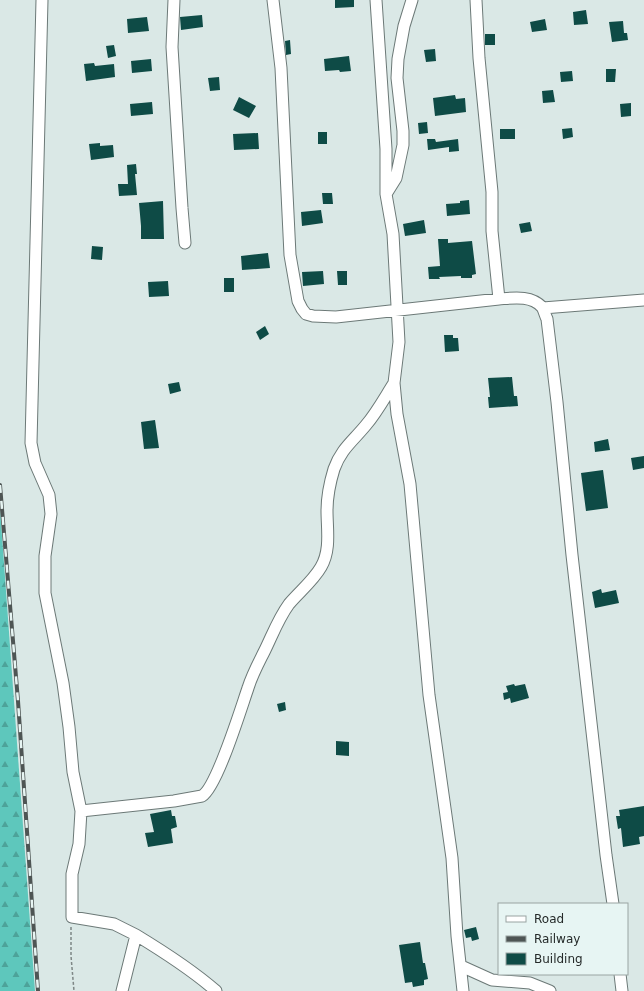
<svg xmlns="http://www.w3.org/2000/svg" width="644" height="991" font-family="'DejaVu Sans',sans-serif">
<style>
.forest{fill:url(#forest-firs)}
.building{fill:#0e4b46}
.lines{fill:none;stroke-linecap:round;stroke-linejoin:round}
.street-casing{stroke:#6c7977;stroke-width:13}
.path{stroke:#7e8786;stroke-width:1.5;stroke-dasharray:3 2;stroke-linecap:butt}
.street{stroke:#fff;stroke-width:11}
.rail-casing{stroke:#4e5554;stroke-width:4}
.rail{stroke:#e7f5f3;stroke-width:2.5;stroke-dasharray:8;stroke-linecap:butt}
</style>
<defs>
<pattern id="forest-firs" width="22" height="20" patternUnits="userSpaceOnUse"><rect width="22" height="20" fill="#5ec7bc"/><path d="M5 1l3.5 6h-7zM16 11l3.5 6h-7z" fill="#4da299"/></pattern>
</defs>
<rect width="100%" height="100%" fill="#dae8e6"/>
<path class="forest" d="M0 508 35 991H0Z"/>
<path class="building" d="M335 0H354V7L335 8Z
M586 10 588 24 574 25 573 12Z
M202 15 203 27 181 30 180 17Z
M147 17 149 31 128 33 127 19Z
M545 19 547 30 532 32 530 22Z
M623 21 624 33H627L628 40 612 42 609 22Z
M485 34H495V45H485Z
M290 40 291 54 286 55 285 41Z
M114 45 116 56 108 58 106 46Z
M435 49 436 61 426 62 424 50Z
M349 56 351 71 340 72 339 70 325 71 324 59Z
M151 59 152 71 132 73 131 61Z
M94 63 95 66 114 64 115 77 86 81 84 64Z
M606 69H616L615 82H606Z
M572 71 573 81 561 82 560 72Z
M219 77 220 90 210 91 208 78Z
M553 90 555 102 543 103 542 91Z
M455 95 456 99 465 98 466 112 435 116 433 98Z
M239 97 256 106 249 118 233 110Z
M152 102 153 114 131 116 130 104Z
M631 103V116L621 117 620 104Z
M427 122 428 133 419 134 418 123Z
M572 128 573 137 563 139 562 129Z
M500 129H515V139H500Z
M318 132H327V144H318Z
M258 133 259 149 234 150 233 134Z
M427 139H435L436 142 458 139 459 151 449 152V147L428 150Z
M100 143V146L113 145 114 157 91 160 89 144Z
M136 164 137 174H135L137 195 119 196 118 184H128L127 165Z
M322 193H332L333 204H323Z
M469 200 470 214 447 216 446 204 460 203V201Z
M163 201 164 239H141V226L139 203Z
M321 210 323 223 302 226 301 212Z
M424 220 426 233 405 236 403 224Z
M530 222 532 231 521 233 519 224Z
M438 239H448V243L472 241 476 274 472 275V278H461V276L439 277 440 279H429L428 267 440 266Z
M92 246 103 247 102 260 91 259Z
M268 253 270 268 242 270 241 256Z
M323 271 324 284 303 286 302 272Z
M337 271H347V285H338Z
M224 278H234V292H224Z
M168 281 169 296 149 297 148 282Z
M265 326 269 334 260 340 256 332Z
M444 335H453V338H458L459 351 445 352Z
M512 377 514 396H517L518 406 489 408 488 397H490L488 378Z
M179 382 181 391 170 394 168 384Z
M155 420 159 448 144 449 141 422Z
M608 439 610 450 595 452 594 442Z
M644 456V468L633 470 631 458Z
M603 470 608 508 586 511 581 473Z
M601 589 602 593 616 590 619 603 595 608 592 592Z
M514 684 515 686 525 684 529 698 511 703 510 698 504 700 503 693 508 692 506 686Z
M285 702 286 710 279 712 277 704Z
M336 741 349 742V756L336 755Z
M644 806V836L639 837 640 844 623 847 621 828 618 829 616 816H620L619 810Z
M171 810 172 816H175L177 827 171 829 173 843 148 847 145 833 154 832 150 814Z
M476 927 479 939 472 941 471 937 466 938 464 930Z
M420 942 423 963H425L428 979 424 980V985L413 987 412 982 405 983 399 945Z"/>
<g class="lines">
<defs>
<path id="street" d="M42 0 31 443 35 463 49 495 51 514 45 556V593L63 683 69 727 73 772 81 811 79 844 72 874V917L114 924 136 935 122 991
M174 0 172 47 182 208 185 243
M273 0 281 68 290 255 298 301 302 309 306 314 313 316 336 317 499 299C513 298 531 295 542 307 544 310 545 315 547 319L557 402 572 555 606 855 613 904
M376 0 386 149V194L393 234 399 342 394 383 397 414 410 484 429 695 452 858 457 936 463 991
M476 0 479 58 492 192V231L499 299
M386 194 396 178 403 145V131L397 78 398 59 404 26 412 0
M543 308 644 300
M81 811 174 801 202 796C217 787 241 708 248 688 252 675 258 664 264 652 272 636 278 619 289 604 299 592 313 581 321 567 331 550 327 529 327 511 327 497 330 482 334 469 341 449 353 441 366 425 377 412 385 397 394 383
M136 935C164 952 191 969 216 991
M461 966 492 980 530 983 550 991
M620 974 622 991"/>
</defs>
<use href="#street" class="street-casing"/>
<path class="path" d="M71 927V956L74 991"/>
<use href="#street" class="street"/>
<defs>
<path id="rail" d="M0 485 18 701 38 991"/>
</defs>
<use href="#rail" class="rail-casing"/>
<use href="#rail" class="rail"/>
</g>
<rect x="498" y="903" width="130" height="72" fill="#e7f5f3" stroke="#99a4a2"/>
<rect x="506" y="916" width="20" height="6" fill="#ffffff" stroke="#99a4a2"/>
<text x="534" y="923" font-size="12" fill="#252a29">Road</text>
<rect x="506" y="936" width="20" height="6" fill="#4e5554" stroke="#99a4a2"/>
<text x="534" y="943" font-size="12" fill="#252a29">Railway</text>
<rect x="506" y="953" width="20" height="12" fill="#0e4b46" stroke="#99a4a2"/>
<text x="534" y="963" font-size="12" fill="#252a29">Building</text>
</svg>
